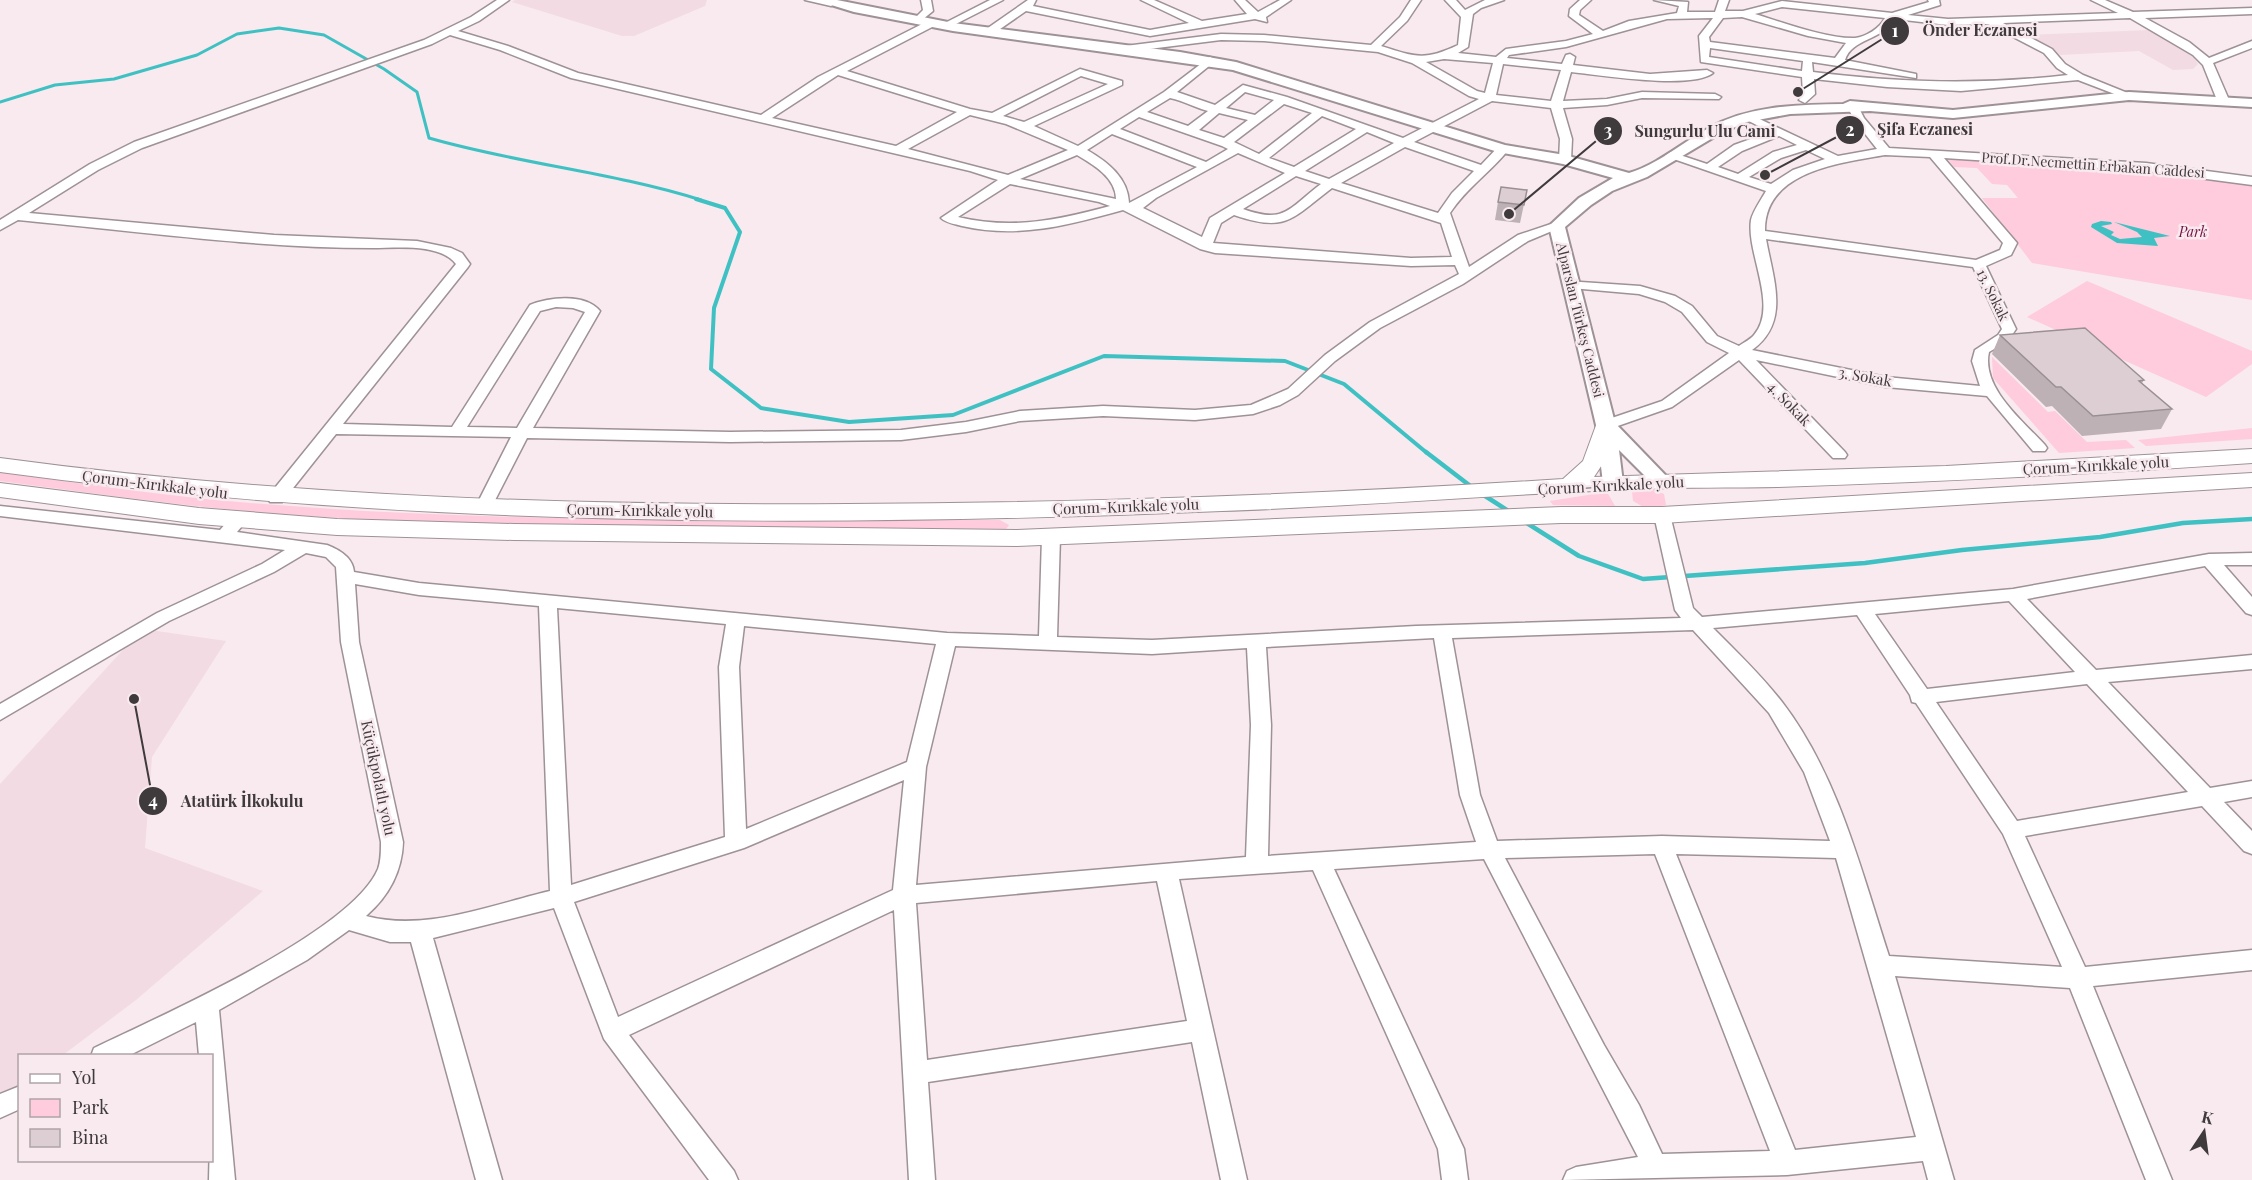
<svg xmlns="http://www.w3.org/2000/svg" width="2252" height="1180" font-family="'Playfair Display',serif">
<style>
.built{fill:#f2dbe3}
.green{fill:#feccdd}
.water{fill:#3fc1c3}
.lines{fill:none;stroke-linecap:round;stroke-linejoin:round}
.stream-far2{stroke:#3fc1c3;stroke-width:3}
.stream-far1{stroke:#3fc1c3;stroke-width:4}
.stream{stroke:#3fc1c3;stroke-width:4.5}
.minor-casing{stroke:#9e9296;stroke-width:3}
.major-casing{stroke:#9e9296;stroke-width:4}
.highway-casing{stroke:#9e9296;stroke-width:2}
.minor{fill:#fff;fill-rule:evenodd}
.major{fill:#fff;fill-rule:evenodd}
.highway{fill:#fff;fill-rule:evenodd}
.wall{fill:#bdb1b5}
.building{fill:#dcced2;stroke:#9a9093;stroke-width:1.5}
.labels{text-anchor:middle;stroke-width:5;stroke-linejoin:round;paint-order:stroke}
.far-street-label{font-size:14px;fill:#3f3a3c;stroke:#f8eaee}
.far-park-label{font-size:14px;font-style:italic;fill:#771245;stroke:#f8eaee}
.street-label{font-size:15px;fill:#3f3a3c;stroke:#f8eaee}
.leader{fill:none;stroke:#3f3a3c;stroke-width:2}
.callout-dot{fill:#3f3a3c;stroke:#f8eaee;stroke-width:2}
.mark-label{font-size:18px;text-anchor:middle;font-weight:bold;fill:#fff}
.callout-label{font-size:16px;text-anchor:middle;font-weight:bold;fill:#3f3a3c;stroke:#f8eaee;stroke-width:5;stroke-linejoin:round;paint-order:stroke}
</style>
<rect width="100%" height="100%" fill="#f8eaee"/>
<path class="built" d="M515 0H707L705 6 634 36H622L512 2Z
M2150 30 2190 51 2198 64 2193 69 2173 70 2139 51 2060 55 2027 35Z
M150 630 226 641 152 757 145 848 263 891 136 1000 63 1055 20 1056 19 1089 0 1098V784L133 639Z"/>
<path class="green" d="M1946 157 2147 169 2252 183V300L2032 263 1982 198H2018L2007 185 1992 184 1977 168 1954 167Z
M2087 281 2252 351V364L2206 397 2027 317Z
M1992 357 2048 412 2055 411 2087 442 2126 440 2135 448 2059 453 1993 378Z
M2252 428V439L2146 446 2138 440Z
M0 472C83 484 166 496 250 503 499 524 750 519 1000 520L1009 525 1006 529 995 531C761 528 527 531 294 515 195 508 98 494 0 481Z
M1647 487 1664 494 1666 505 1647 509 1633 501 1632 491Z
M1607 492 1615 506 1553 505 1550 501Z"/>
<path class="water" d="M2101 221 2111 222 2112 224 2101 226 2114 232 2111 235 2120 239 2142 237 2137 232 2114 222 2170 236 2154 238 2158 246 2117 243 2091 227 2092 224Z"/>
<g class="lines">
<path class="stream-far2" d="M0 102 55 85 114 79 197 55 237 34 279 28 324 35 384 69 417 92 429 138C519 164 612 172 701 200"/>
<path class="stream-far1" d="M696 199 725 208 740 232 714 308 711 369 761 408 849 422 953 415 1104 356 1285 361 1344 384 1427 453"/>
<path class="stream" d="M1426 452 1473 488
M1482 494 1510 512
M1525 522 1579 556 1643 579 1865 563 1962 550 2100 537 2183 523 2252 519"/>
<defs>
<path id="minor" d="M497 0H509L479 21 458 31 508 46 578 73 761 115 818 77 928 21H936V25L847 71 970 109 992 113 1080 69 1122 81V85L1034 126 1078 146 1164 92 1210 57 1215 60 1214 62 1177 92 1215 105 1243 85 1287 97 1403 138 1479 99 1469 96 1412 63 1378 52 1264 41 1221 40 1125 52 1120 49 1125 46 1221 34 1264 35 1371 45 1400 17 1411 0H1421L1407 21 1381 46C1416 57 1424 61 1458 45L1461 17 1445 0H1456L1465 10 1485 0H1504L1481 8 1473 14 1468 47 1458 53 1496 57 1506 49 1566 41 1593 34 1569 16 1570 9 1580 0H1591L1580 10 1579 15 1603 31 1629 21 1677 13 1679 6 1654 0 1688 2 1687 12H1715L1719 0H1729L1725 11H1743L1782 1 1892 13 1929 2 1928 0H1939L1940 5 1908 15 1948 19 2118 13 2091 0H2105L2133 12 2252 8V14L2145 18 2189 42 2209 58 2252 41V48L2213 63 2229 100 2223 103 2217 100 2203 65 2193 55 2130 18 2003 23 2052 49 2065 64 2083 75 2135 96 2125 98 2078 80 1961 91 1887 87 1814 79 1815 94 1805 103 1799 100 1803 94 1802 77 1701 62 1699 36 1713 18 1667 19 1566 47 1509 55 1507 58 1562 64 1566 55 1570 54 1575 57 1573 65 1650 74 1707 70 1713 73C1691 90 1600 75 1571 72L1563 101 1607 99 1642 92 1715 94 1721 97 1719 99 1642 98 1607 105 1563 108 1572 139 1571 160 1565 164 1559 160 1560 139 1551 108 1492 101 1414 142 1481 165 1499 146 1509 149C1491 172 1467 187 1450 213L1469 267 1518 235 1557 222 1564 226 1528 241 1463 284 1380 328 1335 361 1298 395 1280 405 1253 414 1195 420 1103 416 1020 421 966 432 901 440 730 442 527 438 491 508 483 513 475 508 511 437 336 434 282 502H270L268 498 270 494 456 264C440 243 397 248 373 248 255 248 136 231 18 220L0 230V220L90 164 134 142 424 40 471 17ZM1782 7 1885 18C1880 28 1866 37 1855 38 1827 39 1782 22 1755 14ZM1742 17 1808 36 1846 43 1835 58 1710 42 1709 37 1723 18ZM1895 19 1948 25 1988 24 2044 53 2057 68 2068 75C1980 85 1901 83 1813 72L1812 62 1916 78V74L1845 60C1852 38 1882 41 1895 19ZM450 35 500 50 571 78 970 171 998 180 941 218C946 223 955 224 962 226 1018 239 1069 225 1123 210L1200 249 1215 253 1411 266 1455 265 1459 274 1370 322 1325 355 1288 389 1251 405 1195 410 1103 406 1020 411 966 422 901 430 730 432 533 428 600 311C585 293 549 297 530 305L452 427 343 424 468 267 470 264 462 253 451 248 417 241 274 235 29 213 98 170 142 148 432 44ZM1710 48 1803 61 1802 71 1709 57ZM1444 59 1493 63 1485 93 1477 91 1426 62ZM1503 64 1561 70 1551 101 1496 95ZM838 75 957 112 896 146 772 118ZM1081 76 1108 84 1024 122 1003 116ZM1245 92 1274 100 1255 115 1226 108ZM1170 98C1184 101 1194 107 1208 111L1188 126 1147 112ZM1284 104 1312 113 1259 154 1234 142ZM1219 113 1248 120 1224 138 1199 130ZM970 115 1006 124 1068 150 1008 175 908 149ZM1322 116 1356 129 1294 167 1269 158ZM1139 117 1222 146 1228 149 1206 162 1120 129ZM1367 132 1394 143 1329 179 1305 171ZM1112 134 1197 167 1129 203C1128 178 1108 162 1087 150ZM1405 147 1474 171 1452 193 1438 213 1341 183ZM1238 153 1285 173 1210 218 1202 237 1143 208 1156 198ZM1077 155C1094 165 1116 178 1116 199L1020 179ZM1296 176 1321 184C1288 209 1285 224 1243 209ZM1010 184 1099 202 1110 206C1058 220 1012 230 958 217ZM1332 188 1441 223 1452 257 1411 258 1213 243 1221 223 1234 215C1287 233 1291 219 1332 188ZM556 307 573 308 585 312 517 428 467 427 540 311Z
M805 0H831L836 3 831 6Z
M921 0H931L933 11 917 24 912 21 923 10Z
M990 0H1003L950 27 941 25Z
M1028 0H1036L1033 6 1150 30 1189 23 1141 0H1154L1202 21 1247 14 1235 0H1245L1258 12 1280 0H1291L1266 17 1267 22 1255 19 1150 36 1026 11 993 34H985V30Z
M1854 105 1858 106 1864 118 1889 148 2146 163 2252 177V185L2146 171 1944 158 2017 243 2011 255 1986 266 2016 329 2008 341 1989 352C1981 388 2023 421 2045 445L2047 448 2045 451H2033L1987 396 1886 387 1756 360 1845 452 1847 455 1845 458H1833L1739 360 1672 407 1612 428H1600L1598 425 1600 422 1662 401 1729 353 1707 342 1682 312 1665 302 1639 294 1571 288 1564 284 1566 281 1640 286 1675 296 1692 306 1717 336 1739 346C1743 343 1751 339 1754 335 1779 306 1746 253 1751 220 1753 211 1761 200 1766 191L1665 156 1671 152 1707 164 1734 145 1770 132 1745 119 1743 117 1749 114 1838 156 1877 149 1855 121 1848 108ZM1779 136 1797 145 1773 152 1738 174 1718 167 1742 151ZM1806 150 1825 159 1793 170 1771 184 1749 177 1781 158ZM1885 155 1930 157 2003 243 2000 250 1976 260 1765 231C1764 171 1840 163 1885 155ZM1766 239 1973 267 2002 329 1998 335 1975 350 1972 361 1980 386 1886 377 1752 350C1791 322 1773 279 1766 239Z
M0 506 220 530 233 515 239 514 248 519 237 532 327 545C340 550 353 558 354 572L419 583 947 633 1039 636 1042 537 1051 531 1060 537 1057 637 1152 640 1416 626 1681 618 1675 610 1654 515 1662 510 1670 515 1693 608 1702 617 2013 589 2209 554 2252 553V565H2224L2252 597V615L2246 613 2205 566 2027 599 2096 670 2252 655V669L2108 682 2210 788 2252 781V797L2224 802 2252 831V854L2244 851 2202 806 2025 836 2085 967 2252 950V970L2093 986 2172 1180H2146L2070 988 1895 976 1954 1180H1928L1923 1161 1787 1175 1563 1180 1567 1171 1576 1167 1638 1157 1484 859 1334 869 1464 1149 1468 1180H1442L1438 1149 1313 870 1179 879 1247 1180H1221L1192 1042 928 1082 935 1180H909L894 910 629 1035 734 1171 738 1180H709L604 1039 554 908 433 938 502 1180H476L411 942H390L349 930 307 960 219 1010 235 1180H209L212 1056H199L196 1022 128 1056H91L94 1048C158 1017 351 933 378 869 381 861 381 851 381 842L341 642 336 567 326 557 306 553 274 572 169 621 0 720V704L157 613 262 564 285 550 0 516ZM355 584 419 595 539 606 550 891C490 905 426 932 366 916 388 897 402 872 403 842L359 642ZM2009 601 2075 672 1927 689 1875 614ZM557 608 726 624 719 667 725 837 571 885ZM1857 615 1910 695 1912 702 1916 703 2003 834 2062 967 1889 956C1861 870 1838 775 1782 702 1762 676 1737 652 1713 628ZM744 626 936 644 907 762 746 829 739 667ZM1693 630 1769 713 1804 772 1830 841 1662 836 1497 841 1480 795 1452 638ZM1434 638 1460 795 1476 842 1268 856 1271 725 1266 647ZM955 646 1152 654 1247 648 1251 725 1246 857 916 885 926 767ZM2087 684 2188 792 2017 821 1936 702ZM904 780 893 890 618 1017 574 902 744 848ZM1655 854 1770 1151 1662 1154 1639 1105 1604 1045 1505 858ZM1676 854 1836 858 1916 1137 1795 1150ZM1157 881 1187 1021 927 1060 916 903Z
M20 1086V1109L0 1118V1094Z"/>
<path id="major" d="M815 0H837L953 23 1180 52 1236 62 1505 145 1565 155 1629 173C1657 165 1683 142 1709 128 1750 105 1798 105 1843 104L1850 101 1953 110 2129 92 2252 99V107L2129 100 1953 118 1870 111 1790 114 1747 122 1721 133 1647 177 1612 191 1591 205 1565 227 1615 423 1671 481 1668 485H1654L1619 450 1623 483 1620 488H1606L1603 483 1596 425 1549 226 1579 198 1613 178 1563 164 1498 152 1233 70 953 31 854 12Z"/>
<path id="highway" d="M1606 418 1614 420 1617 425 1609 454 1594 477 1946 466 2252 449V463C2094 474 1935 482 1777 487 1731 488 1686 487 1641 489 1501 494 1362 506 1222 511 815 528 404 527 0 472V458C282 496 564 506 848 504 1087 503 1325 494 1563 479L1583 461 1598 420Z
M2252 473V487L1662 523H1561L1017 546 514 540 337 535 199 524 0 497V483L199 508 337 519 514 524 1017 530 1561 507H1662Z"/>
</defs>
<use href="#minor" class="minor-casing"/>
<use href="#major" class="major-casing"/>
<use href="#highway" class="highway-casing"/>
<use href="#minor" class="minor"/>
<use href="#major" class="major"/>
<use href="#highway" class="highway"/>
</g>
<path class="wall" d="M1527 190 1520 223 1495 220 1498 202Z
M2000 335 2144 380 2142 383 2172 409 2161 429 2082 436 2052 406 2046 407 1992 354Z"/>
<path class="building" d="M1501 187 1527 190 1524 205 1498 202Z
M2085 328 2144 380 2139 381 2172 409 2093 416 2061 387H2056L2000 335Z"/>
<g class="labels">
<g class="far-street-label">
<text transform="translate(2093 165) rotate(4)" y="5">Prof.Dr.Necmettin Erbakan Caddesi</text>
<text transform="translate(1993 295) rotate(64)" y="5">13. Sokak</text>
<text transform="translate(1580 320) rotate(76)" y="5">Alparslan Türkeş Caddesi</text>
</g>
<g class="far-park-label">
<text x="2193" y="237">Park</text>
</g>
<g class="street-label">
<text transform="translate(1865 377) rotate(10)" y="5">3. Sokak</text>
<text transform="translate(1789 404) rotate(46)" y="5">4. Sokak</text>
<text transform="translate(2096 466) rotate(-3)" y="5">Çorum-Kırıkkale yolu</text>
<text transform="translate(155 485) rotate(7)" y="5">Çorum-Kırıkkale yolu</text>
<text transform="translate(1611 486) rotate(-3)" y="5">Çorum-Kırıkkale yolu</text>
<text transform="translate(1126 507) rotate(-2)" y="5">Çorum-Kırıkkale yolu</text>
<text transform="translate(640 511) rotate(1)" y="5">Çorum-Kırıkkale yolu</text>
<text transform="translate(378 778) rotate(78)" y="5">Küçükpolatlı yolu</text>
</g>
</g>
<path class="leader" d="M1798 92L1895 31M1765 175L1850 130M1509 214L1608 131M134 699L153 801"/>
<g class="callout-dot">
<circle cx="1798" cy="92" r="6"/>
<circle cx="1765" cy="175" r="6"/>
<circle cx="1509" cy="214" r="6"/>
<circle cx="134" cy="699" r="6"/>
<circle cx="1895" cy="31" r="15"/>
<circle cx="1850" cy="130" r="15"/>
<circle cx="1608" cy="131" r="15"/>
<circle cx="153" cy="801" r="15"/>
</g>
<g class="mark-label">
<text x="1895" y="37">1</text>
<text x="1850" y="136">2</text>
<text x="1608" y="137">3</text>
<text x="153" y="807">4</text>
</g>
<g class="callout-label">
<text x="1980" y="36">Önder Eczanesi</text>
<text x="1925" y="135">Şifa Eczanesi</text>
<text x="1705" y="137">Sungurlu Ulu Cami</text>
<text x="242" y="807">Atatürk İlkokulu</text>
</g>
<rect x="18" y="1054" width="195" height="108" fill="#f8eaee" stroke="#aea4a7" stroke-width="1.5"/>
<rect x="30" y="1074" width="30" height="9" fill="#ffffff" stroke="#aea4a7" stroke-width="1.5"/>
<text x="72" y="1084" font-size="18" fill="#3f3a3c">Yol</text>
<rect x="30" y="1099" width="30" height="18" fill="#feccdd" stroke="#aea4a7" stroke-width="1.5"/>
<text x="72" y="1114" font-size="18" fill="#3f3a3c">Park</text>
<rect x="30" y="1129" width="30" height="18" fill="#dcced2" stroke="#aea4a7" stroke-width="1.5"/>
<text x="72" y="1144" font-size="18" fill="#3f3a3c">Bina</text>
<g transform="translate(2204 1132) rotate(13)" stroke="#f8eaee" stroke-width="4.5" paint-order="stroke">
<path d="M0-4.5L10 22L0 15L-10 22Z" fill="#3f3a3c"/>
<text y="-9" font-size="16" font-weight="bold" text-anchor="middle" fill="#3f3a3c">K</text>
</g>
</svg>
